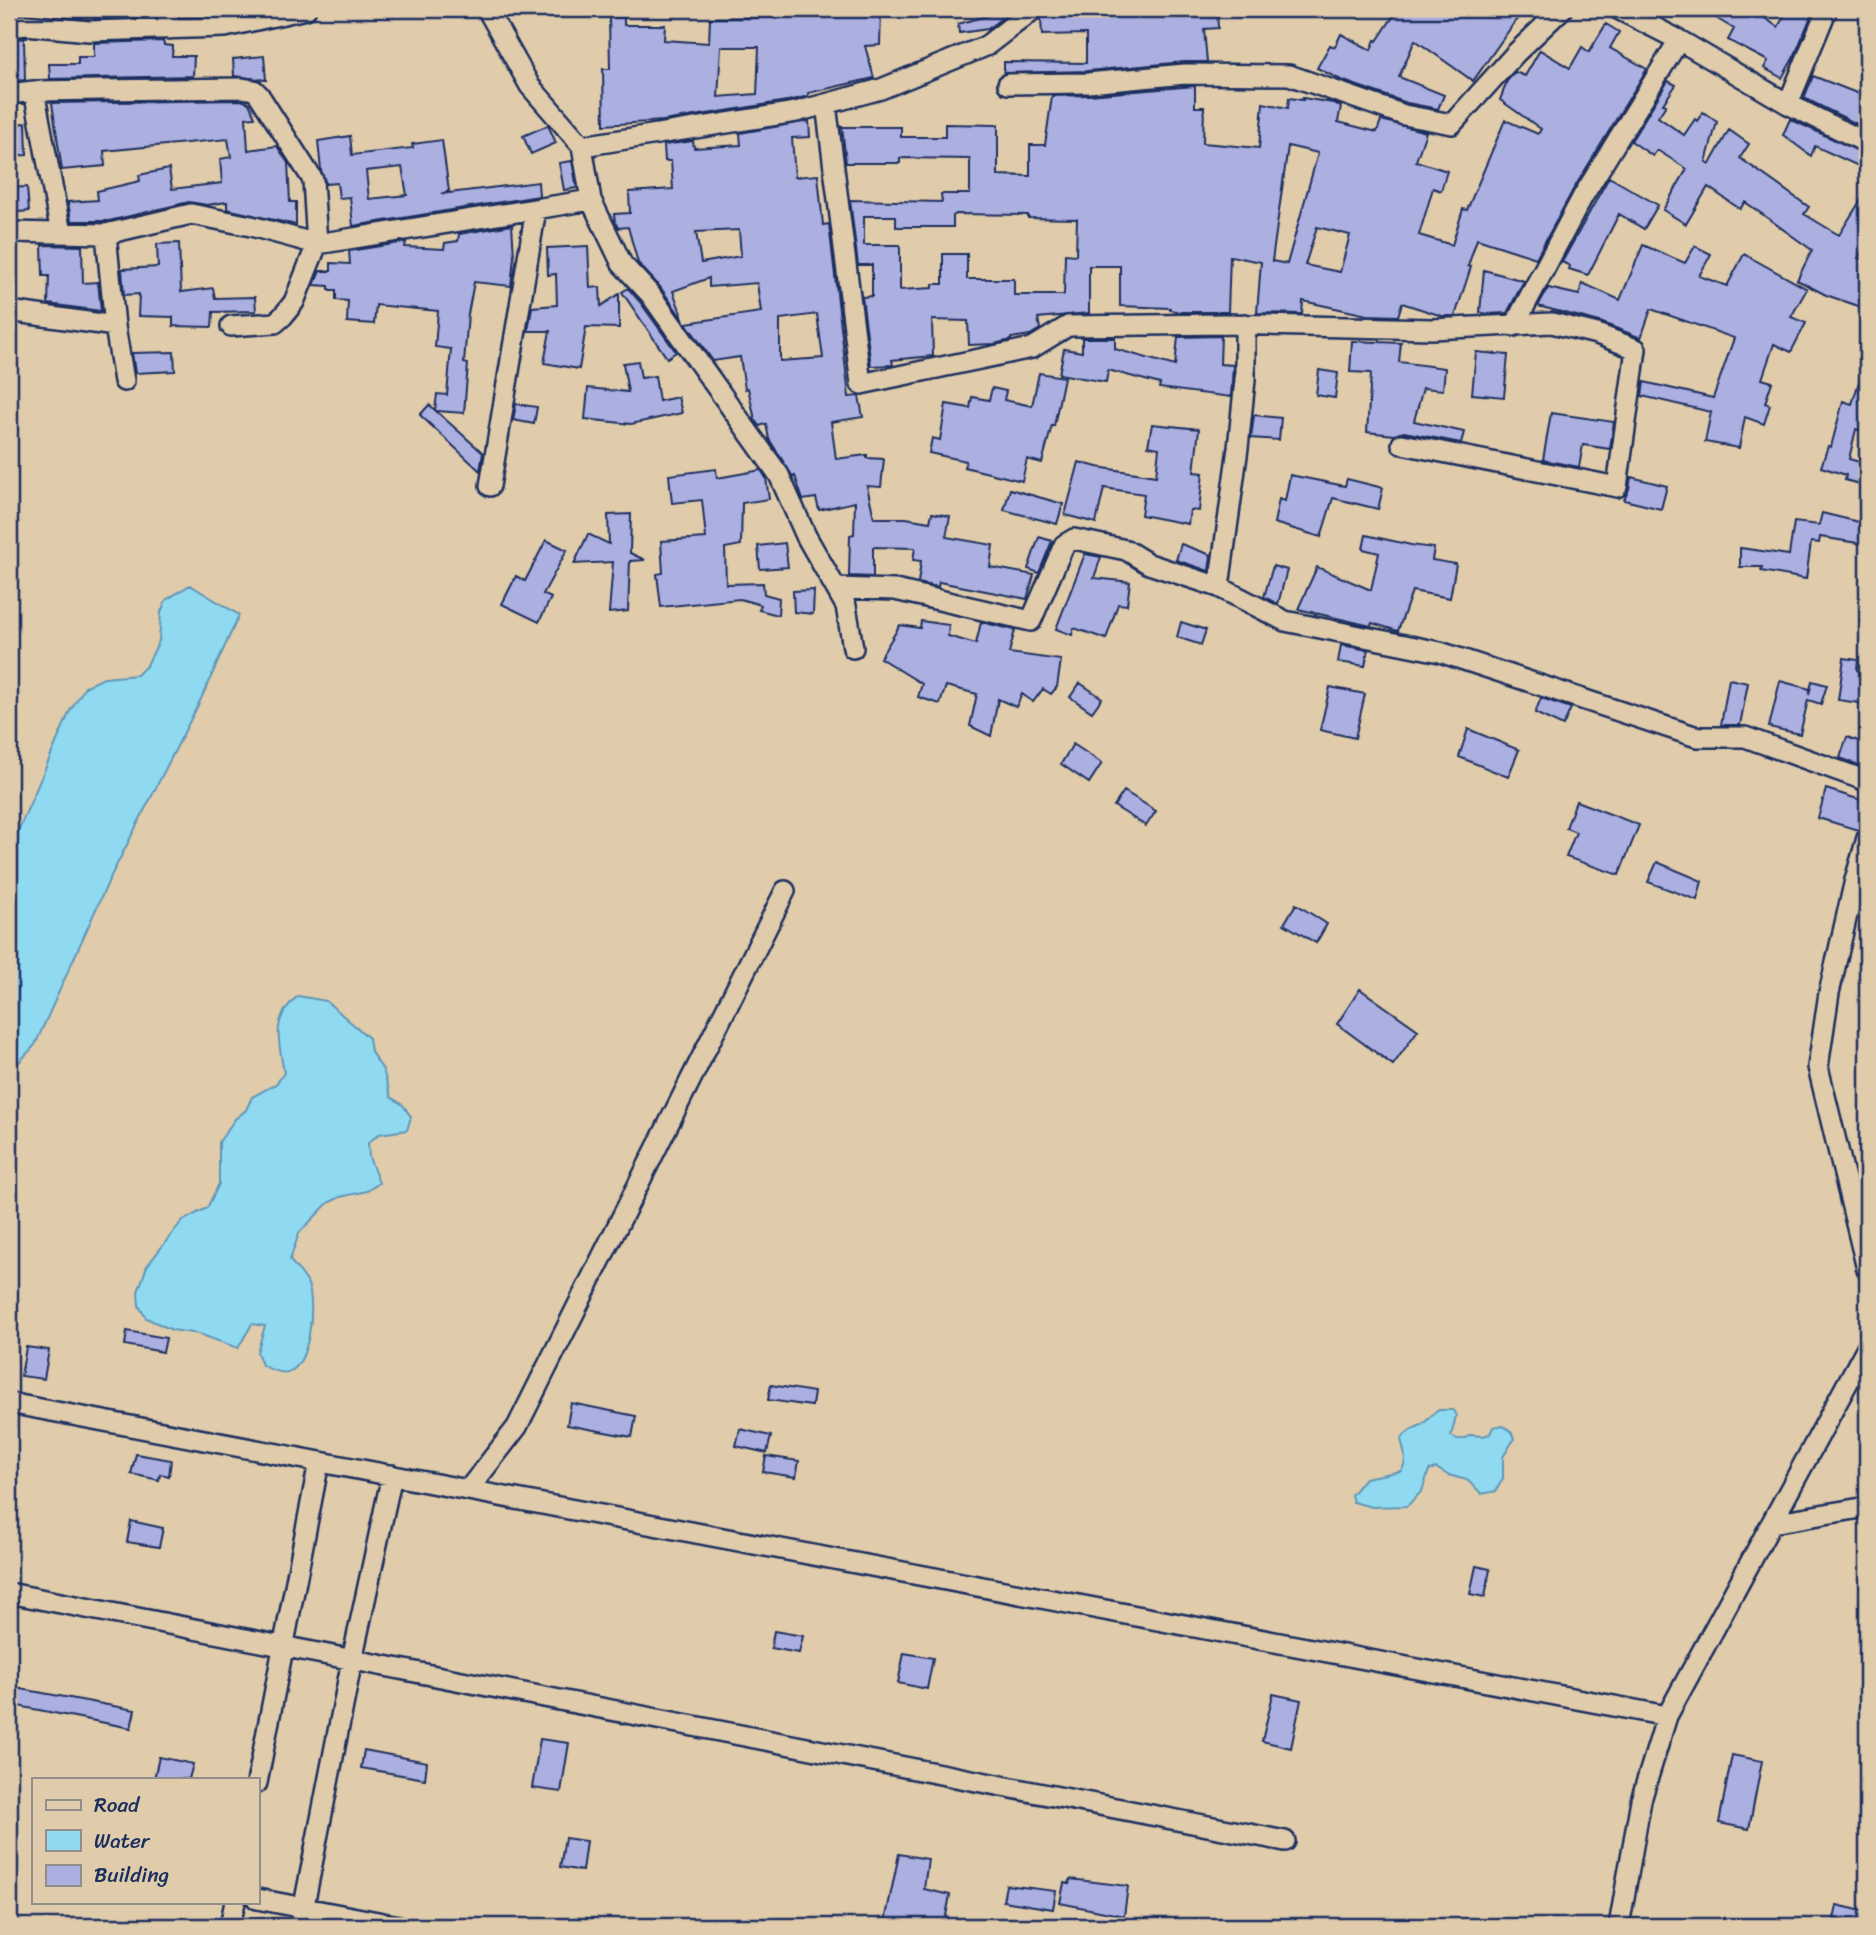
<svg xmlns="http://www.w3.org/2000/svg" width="1876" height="1935" font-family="Sriracha,sans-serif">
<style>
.water{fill:#90daf1;stroke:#6196b6;stroke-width:2}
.building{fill:#acb0e1;stroke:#1b2f5e;stroke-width:2;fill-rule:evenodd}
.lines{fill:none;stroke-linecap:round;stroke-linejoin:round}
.minor-casing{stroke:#1b2f5e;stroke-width:24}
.minor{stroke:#e0ccab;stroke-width:19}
</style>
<rect width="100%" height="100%" fill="#e0ccab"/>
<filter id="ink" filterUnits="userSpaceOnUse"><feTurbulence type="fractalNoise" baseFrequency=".0143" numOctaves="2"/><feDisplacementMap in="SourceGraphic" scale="14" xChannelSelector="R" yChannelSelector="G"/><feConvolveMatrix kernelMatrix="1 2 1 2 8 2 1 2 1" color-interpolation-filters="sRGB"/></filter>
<g filter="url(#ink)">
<path class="water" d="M190 585 239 615 200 701 109 880 35 1045 9 1073V852L70 711 85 687 104 678 137 675 147 665 159 641 161 612 166 600Z
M298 996 326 1001 369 1038 371 1052 383 1070 391 1097 403 1105 411 1117 407 1130 379 1134 368 1143 369 1157 379 1183 367 1191 340 1197 328 1203 299 1233 290 1260C295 1267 303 1274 307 1282 316 1300 311 1366 288 1372 279 1374 269 1369 262 1365L257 1352 265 1326 252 1324 238 1348 199 1334 172 1330 146 1318 139 1306 138 1292 147 1266 182 1221 207 1208 219 1184V1142L235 1119 246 1110 252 1097 276 1084 284 1073C279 1041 270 1019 298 996Z
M1439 1410H1453L1456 1416 1451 1436C1459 1441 1463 1440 1470 1435L1483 1436 1490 1434 1493 1427C1504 1424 1511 1428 1514 1439L1503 1457V1478L1496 1491 1482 1494 1467 1480 1448 1475 1436 1468 1429 1470 1422 1491 1407 1506 1372 1507 1353 1502 1351 1495 1365 1478 1401 1471C1408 1461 1404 1451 1401 1439 1412 1425 1417 1430 1425 1422 1431 1417 1432 1413 1439 1410Z"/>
<path class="building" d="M94 9H154L155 17 94 19Z
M780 9H822V16H863V9H881L880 45 865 46 874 78 808 93V96L793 100 663 121 604 125 603 69H610L609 17H624V25H665L664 40 709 43 710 18 780 17ZM721 47H759L757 94 718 97Z
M1046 9H1217L1218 28 1204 29 1207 62H1184L1087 71 1004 73V62L1086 63V34L1042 35 1041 19Z
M1398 9H1524L1473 81 1415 40 1399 77 1444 95 1438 109 1407 103 1341 80 1317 68 1330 45 1335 47 1341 34 1371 50 1375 40 1377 41Z
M1701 9H1751L1778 27 1788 9H1802L1812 14 1795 55 1782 78 1764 68 1768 61 1728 40 1734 29Z
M1004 11V16L988 29 959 33 958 24Z
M1606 24 1619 32 1610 48 1647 69 1573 190 1536 258 1477 239 1468 266 1471 267 1455 316H1442L1402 303 1398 316 1367 315 1303 301 1302 314 1257 313 1261 262 1230 256 1228 312H1180L1170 310V308L1120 306V266H1089V313L1038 318 1040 329 1030 335 1011 338V340L994 344 969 345 968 321 932 320 933 356 892 360 893 365 871 366 862 297 872 296V265H858L850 200 942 202 941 194H970V159L900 158V163H846L842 127H901V137H945V124L998 125V175L1030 176V145H1045L1052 96 1089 95 1195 86V107H1204L1203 143 1259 148 1263 103 1288 108 1289 98 1303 100V98L1333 103 1341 106 1338 122 1377 132 1381 120 1426 132 1416 161 1447 171 1441 191 1433 188 1419 235 1452 245 1463 209 1467 210 1505 120 1538 134 1541 129 1500 100 1507 81 1515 72 1525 76 1540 50 1570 68 1582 47 1589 52ZM1288 146 1318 153 1287 264 1272 261ZM956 214 1028 215V218L1077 219 1076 255 1065 254 1064 295H1014V279H967V254H943V284H933V288L900 290V245H864V216H896V227H953V216ZM1317 227 1350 235 1340 272 1305 265Z
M24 38 25 80 9 82V39L28 38Z
M163 41 164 45 173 46 172 56H194L193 76 50 79 49 64H78V57H94V43Z
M264 56 266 80 234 76 233 59Z
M1813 76 1867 97V129L1804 98Z
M1668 81 1676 85 1663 104 1666 105 1658 117 1684 135 1695 119 1697 121 1703 112 1717 122 1706 162 1710 164 1729 130 1749 144 1740 158 1809 207 1804 214 1839 235 1867 190V243L1858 258 1867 261V300L1864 308 1826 295 1797 280 1812 250 1745 202 1740 209 1708 187 1686 224 1663 210 1687 169 1657 150 1653 156 1631 141Z
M241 100 249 103 255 117 246 118 248 150 277 146 288 163 290 202H296V225L227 209V202L207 205 189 202 109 221H71L68 202 98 200 97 191 140 181 139 175 169 169 172 189 222 183 220 159 231 157 228 139 104 151 105 166 62 170 52 103Z
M1790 119 1867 155V170L1815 146 1811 156 1783 135Z
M809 121 810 137 792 138 795 177 818 175 823 225 829 224 849 397 859 396 863 417 831 422 836 459 867 455V458L884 459 881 487 867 486 874 518H906L930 522 932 513 950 516 946 537 993 545 990 567 1034 575 1027 599 939 582 938 587 918 583 921 561 913 560 915 548 873 547V577L849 576 850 535 854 534 855 502 819 510 816 498 803 500 795 476 793 477 769 439 766 424 759 426 755 420 748 388 745 389 740 357 713 361 686 323 761 312 757 283 709 287V278L673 291 684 321 660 287 638 263 628 227 618 228 615 222 614 214 630 213 629 192 673 189 671 161H665L664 145 693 141 694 148 741 145 740 133ZM739 230 741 256 701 263 696 232ZM817 314 823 358 780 361V319Z
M26 123 27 155 9 156V124Z
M548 125 556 143 531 154 523 136Z
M350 136 352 155 413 148 412 144 442 140 449 191 441 194 538 182 539 196 353 226 350 197 339 198 337 183 326 184 321 170 318 141ZM402 167 407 195 369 199 366 171Z
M572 161 577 188 564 190 559 163Z
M1609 177 1658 205 1644 229 1619 214 1588 275 1569 269 1570 266 1562 262Z
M27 187 29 211 9 213V188Z
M512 225 514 256 511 286 474 282 468 314 464 363 468 364 464 413 436 411 483 453 480 471 420 415 429 405 435 410 437 394 447 395 451 349 435 347 438 311 376 305 374 324 347 322 348 301 336 300V290H329V286L314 285 320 271H331V263L350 264 349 251 406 242 405 247 444 249 445 243 458 241 459 234Z
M179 243 181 292 213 288 215 298 255 297 256 311 213 312 212 327 173 326V317L138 316 139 294 124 295 122 269 158 267 157 244Z
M42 245 82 246 83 283 98 282 101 311 48 304 49 276H43Z
M1643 245 1685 263 1695 246 1711 254 1699 276 1727 286 1744 254 1807 289 1791 317 1806 323 1791 352 1774 344 1762 379 1772 382 1765 403 1770 405 1764 424 1745 417 1739 448 1705 442 1711 412 1642 396 1644 382 1713 398 1734 338 1651 309 1641 338 1600 322 1538 306 1548 288 1579 295 1582 283 1620 300Z
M588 246 590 288 600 287 601 306 619 294V328L586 327 579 369 544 363 550 331H528L532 307 557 305 556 274 548 275 547 248Z
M1484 270 1524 281 1507 313 1486 314 1480 312Z
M628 288 640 302 676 352 667 358 622 292Z
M1221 336 1220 364 1233 365 1231 397 1159 388 1160 384 1108 370 1106 382 1059 374 1064 349 1082 352V338H1115V349L1175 366 1178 337Z
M1352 341 1401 343 1399 362 1445 368 1443 390 1423 388 1414 421 1464 432 1461 443 1404 432 1394 435 1367 432 1371 373 1350 372Z
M174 352 175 371 135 373 132 353Z
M1476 352 1508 355 1504 397 1472 394Z
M638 361 641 378 655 376 659 401 678 397 682 413 631 424 585 419 588 388 628 392 623 363Z
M1864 366 1867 367V433L1856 429 1849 459 1867 464V486L1845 480 1846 475 1821 467 1828 446 1831 447 1843 401 1852 404Z
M1319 370 1338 373 1335 398 1316 395Z
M1039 373 1064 377 1054 426 1052 425 1042 463 1027 459 1022 481 964 467 966 461 929 453 932 438 940 440 946 404 970 408 972 397 989 400 992 388 1006 391 1004 400 1032 406Z
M516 404 537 407 534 424 513 420Z
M1551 413 1614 422 1610 449 1583 445 1579 467 1543 460Z
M1254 415 1281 418 1279 440 1251 438Z
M1152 424 1199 429 1194 472 1203 473 1199 511 1190 510 1188 524 1141 515 1144 494 1104 488 1096 523 1065 515 1079 462 1097 467 1156 476 1159 448 1148 446Z
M716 469 717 478 761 470 766 478 769 499 742 503 741 545 725 548 726 584 763 583 764 594 779 598 778 615 759 610 761 605 740 599 661 607 657 574 663 573 661 541 706 538 702 500 672 503 669 475Z
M1290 475 1345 486 1347 479 1383 488 1378 509 1333 498 1321 537 1274 523 1279 499 1285 501Z
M1631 477 1667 486 1661 509 1624 500 1629 489Z
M1010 489 1063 504 1057 524 1004 510Z
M1822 513 1867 524 1864 544 1820 537 1819 543 1811 542 1806 579 1761 571 1762 567H1740V548L1789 555 1794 522 1819 525Z
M631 514 630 553 645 560 630 561 628 611 609 613 613 562 574 564 588 534 609 544 608 515Z
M1366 535 1411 545 1434 548 1432 560 1456 564 1450 598 1412 591 1398 631 1372 623 1371 626 1298 609 1317 567 1371 590 1379 553 1363 549Z
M1039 537 1052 541 1039 573 1028 569Z
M546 540 567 550 543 594 551 598 539 622 502 604 516 576 525 581Z
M785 543 788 567 760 569 758 546Z
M1181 544 1211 555 1209 571 1176 560Z
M1085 554 1101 557 1094 578 1130 582 1127 605 1118 604 1106 639 1074 628 1072 635 1056 629Z
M1273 566 1287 570 1278 604 1264 597Z
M814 590 813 614 794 612 793 591Z
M921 621 949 625 948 636 976 644 981 622 1015 630 1009 653 1061 660 1057 687 1051 694 1043 689 1033 702 1022 694 1016 707 998 699 991 736 970 726 977 694 946 686 940 704 918 697 922 684 880 658 900 625 920 628Z
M1181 622 1206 630 1201 645 1177 637Z
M1341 645 1368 650 1365 666 1338 662Z
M1844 658 1858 660 1857 670 1867 671V704L1838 700Z
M1729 679 1748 683 1740 725H1721Z
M1780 681 1810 689 1809 695 1812 681 1827 685 1821 704 1808 700 1800 734 1769 727Z
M1080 683 1102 698 1092 712 1070 697Z
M1330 687 1365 694 1355 738 1320 730Z
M1541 698 1571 708 1563 726 1535 713Z
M1468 729 1519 750 1508 777 1459 757Z
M1847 737 1867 744V768L1840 758Z
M1073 744 1102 763 1089 783 1061 764Z
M1826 789 1867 802 1862 827 1858 830 1818 818Z
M1124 791 1156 811 1146 826 1114 806Z
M1576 801 1639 825 1619 875 1566 857 1576 832 1566 828Z
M1657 862 1702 881 1697 900 1648 882Z
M1296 904 1327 924 1316 943 1284 924Z
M1360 989 1418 1030 1393 1065 1337 1024Z
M127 1331 166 1338 163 1352 125 1345Z
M26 1347 49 1350 44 1379 21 1376Z
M771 1385 814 1392 812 1406 768 1400Z
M571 1403 636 1416 632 1437 567 1425Z
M740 1429 771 1436 767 1453 736 1446Z
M136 1454 171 1460 169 1476 160 1474 159 1480 131 1474Z
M766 1456 799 1461 796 1477 763 1472Z
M131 1521 163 1528 159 1547 127 1542Z
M1476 1566 1490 1569 1485 1597 1470 1594Z
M774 1631 803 1636 799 1653 771 1648Z
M904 1653 933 1658 927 1689 898 1683Z
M16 1688 135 1710 131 1728 13 1705Z
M1273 1694 1301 1700 1291 1748 1262 1741Z
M540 1739 569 1743 561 1792 532 1788Z
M364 1750 427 1762 425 1779 361 1768Z
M1732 1755 1762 1761 1749 1829 1719 1823Z
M159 1757 193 1764 189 1779H154Z
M565 1838 586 1841 582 1871 560 1867Z
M899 1854 928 1859 924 1889 950 1895 944 1926H884Z
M1070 1879 1128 1886 1124 1916 1060 1903 1064 1883 1069 1884Z
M1006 1885 1056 1891 1053 1909 1003 1901Z
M1837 1905 1867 1912V1926L1834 1919Z"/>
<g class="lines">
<defs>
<path id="minor" d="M166 9 170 29
M487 9 530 86 582 146 591 200 622 264 650 294 779 475 806 536 846 606 853 648
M1618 9 1679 40 1788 104 1867 143
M9 27 26 25 89 31 225 27 306 9
M1008 84 1088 83 1185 74 1289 75 1404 115 1452 124 1516 53 1562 9
M34 91 61 233
M9 94 34 91 242 88 254 90 259 95 313 180 317 244 294 302 283 316 275 323 231 326
M826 104 861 384 1032 348 1068 326 1225 324 1432 329 1552 323 1597 334 1636 349 1617 487 1402 444
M1788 104 1827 9
M582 146 796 112 881 89 986 46 1034 9
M9 232 106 234 191 214 251 226 317 244 591 200
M106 234 115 326 124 381
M9 311 115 326
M1514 326 1583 196 1679 40
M490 486 536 209
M1219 587 1238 448 1245 380V324
M836 588 895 590 1031 621 1064 545 1074 539 1126 550 1149 564 1219 587 1285 621 1440 652 1697 737H1745L1867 781
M1867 838 1855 880 1829 993 1818 1067 1867 1269
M9 1403 468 1490 517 1427 785 891
M468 1490 1667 1716
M1772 1523 1867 1507
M9 1593 1285 1841
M257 1783 319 1462
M257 1899 399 1926
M230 1926 235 1902
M300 1926 352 1660 392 1475
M1619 1926 1641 1800 1667 1716 1867 1347"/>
</defs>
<use href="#minor" class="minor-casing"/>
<use href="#minor" class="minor"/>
</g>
</g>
<rect width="1876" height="1935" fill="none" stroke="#e0ccab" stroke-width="35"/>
<rect x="18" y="18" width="1841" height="1900" fill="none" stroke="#1b2f5e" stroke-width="2.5" filter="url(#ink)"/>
<rect x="32" y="1778" width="228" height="126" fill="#e0ccab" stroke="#918d8c" stroke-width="2"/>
<rect x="46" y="1800" width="35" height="10" fill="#e0ccab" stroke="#918d8c" stroke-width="2"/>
<text x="94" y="1812" font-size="21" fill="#1b2f5e">Road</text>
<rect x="46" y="1830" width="35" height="21" fill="#90daf1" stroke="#918d8c" stroke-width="2"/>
<text x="94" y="1848" font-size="21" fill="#1b2f5e">Water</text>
<rect x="46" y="1865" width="35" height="21" fill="#acb0e1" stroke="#918d8c" stroke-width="2"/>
<text x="94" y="1882" font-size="21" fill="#1b2f5e">Building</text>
</svg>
